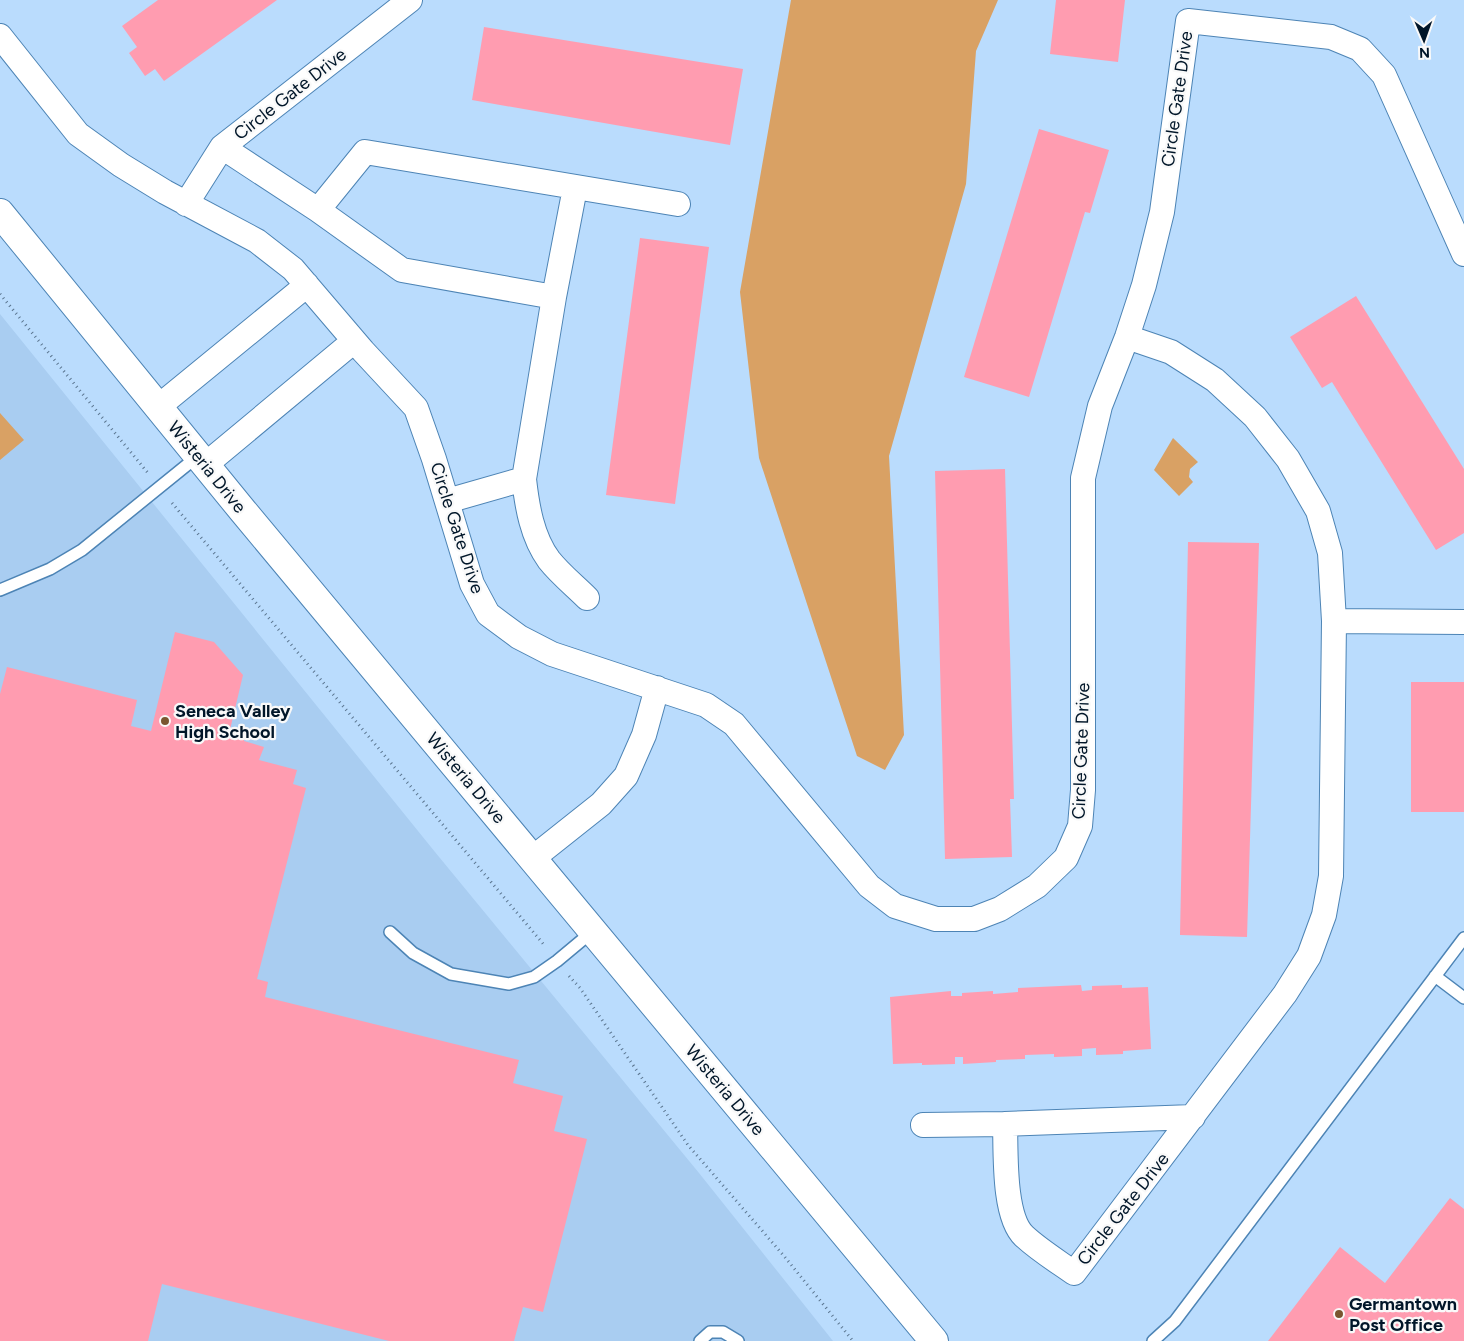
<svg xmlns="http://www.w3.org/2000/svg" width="1464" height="1341" font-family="Figtree,sans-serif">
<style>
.built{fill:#a9cdf1}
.green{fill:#d9a164}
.building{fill:#ff9cb0}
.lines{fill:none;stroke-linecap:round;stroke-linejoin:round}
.service-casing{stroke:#4d84b5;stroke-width:14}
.minor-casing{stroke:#4d84b5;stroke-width:26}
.tertiary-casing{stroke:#4d84b5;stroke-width:30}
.path{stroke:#5b7690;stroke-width:3;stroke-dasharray:1 4;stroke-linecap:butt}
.service{stroke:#fff;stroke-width:11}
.minor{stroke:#fff;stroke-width:24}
.tertiary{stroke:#fff;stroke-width:28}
.poi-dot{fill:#7a562f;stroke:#f9f9f9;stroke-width:2}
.labels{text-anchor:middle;stroke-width:4.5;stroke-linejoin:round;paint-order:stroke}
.street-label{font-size:18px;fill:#011629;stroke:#f9f9f9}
.poi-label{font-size:18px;font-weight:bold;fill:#011629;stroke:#f9f9f9;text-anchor:start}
</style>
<rect width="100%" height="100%" fill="#badcfd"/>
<path class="built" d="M0 314 435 852 699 1173 833 1341H0Z"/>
<path class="green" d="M791 0H998L976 51 966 184 889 456 904 735 885 770 857 756 759 458 740 292Z
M0 413 24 440 0 460Z
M1173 438 1198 462 1190 469 1189 477 1193 482 1179 496 1154 470Z"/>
<path class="building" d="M158 0H277L164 81 155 69 145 76 129 53 137 47 122 26Z
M1056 0H1125L1118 62 1050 54Z
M484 27 743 69 730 145 472 100Z
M1039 129 1109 150 1090 213 1085 212 1029 397 964 377Z
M640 238 709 247 675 504 606 495Z
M1356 296 1464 469V533L1436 550 1332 382 1322 388 1290 337Z
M1005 469 1014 799H1010L1012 857 945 859 935 471Z
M1188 542 1259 543 1247 937 1180 935Z
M175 632 214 642 243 675 229 734 244 737V741L264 747 259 760 297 770 293 784 306 788 257 979 268 982 265 997 519 1060 513 1083 563 1096 554 1131 587 1139 543 1312 523 1307 514 1341H389L162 1284 148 1341H0V694L7 667 137 700 131 726 151 731Z
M1411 682H1464V812H1411Z
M1081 985 1082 991 1092 990V986L1122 985V988L1148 987 1151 1049 1123 1051V1054L1096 1055V1048L1082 1049V1056L1054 1057V1054L1025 1055V1059L996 1060V1062L963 1064V1057H955V1064L922 1065V1063L893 1064 890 997 951 991V996H962V993L993 991V994L1018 992V988Z
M1450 1198 1464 1209V1341H1268L1340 1247 1385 1283Z"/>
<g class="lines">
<defs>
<path id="service" d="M0 590 50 569 82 550 198 456
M390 932 413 953 451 974 509 984 534 977 557 961 593 931
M1435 976 1464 998
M700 1341 710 1332H723L738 1341
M1153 1341 1175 1321 1464 938"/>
<path id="minor" d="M0 36 78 134 121 165 165 192 257 241 293 269 363 351 416 408 434 459 472 584 488 614 519 637 552 654 706 705 734 724 869 886 895 906 936 919H974L1000 909 1037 886 1066 858 1080 826 1083 790V478L1100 406 1127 337 1144 285 1162 212 1188 21 1331 37 1360 49 1384 75 1464 254
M222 147 318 210 365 152 678 204
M575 188 554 297 524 479C527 506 532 537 549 560 560 574 575 586 587 598
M186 204 222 147 410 0
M318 210 402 270 554 297
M1127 337 1171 352 1215 380 1255 417 1288 459 1318 511 1330 553 1334 621 1464 622
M158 407 307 285
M205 465 354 341
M447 501 524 479
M533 858 601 804 626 776 644 735 657 688
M1193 1117 1005 1124C1006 1152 1003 1216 1024 1236 1039 1250 1057 1261 1074 1273L1285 994 1309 956 1324 915 1331 876 1334 621
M923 1125 1005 1124"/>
<path id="tertiary" d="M0 213 243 511 934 1341"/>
</defs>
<use href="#service" class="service-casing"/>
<use href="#minor" class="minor-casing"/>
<use href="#tertiary" class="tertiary-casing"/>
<path class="path" d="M0 294 148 473
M172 503 545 946
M569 976 580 988 688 1145 784 1256 853 1341"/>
<use href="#service" class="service"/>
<use href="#minor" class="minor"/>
<use href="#tertiary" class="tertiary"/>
</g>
<g class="poi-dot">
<circle cx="165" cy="721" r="5"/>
<circle cx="1339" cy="1314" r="5"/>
</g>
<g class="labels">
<g class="street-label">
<text transform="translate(290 94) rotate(-38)" y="6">Circle Gate Drive</text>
<text transform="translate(1177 99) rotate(-82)" y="6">Circle Gate Drive</text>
<text transform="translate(207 467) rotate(51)" y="6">Wisteria Drive</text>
<text transform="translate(457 528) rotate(72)" y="6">Circle Gate Drive</text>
<text transform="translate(1081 751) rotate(-88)" y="6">Circle Gate Drive</text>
<text transform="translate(466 778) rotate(50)" y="6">Wisteria Drive</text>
<text transform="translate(725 1090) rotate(50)" y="6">Wisteria Drive</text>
<text transform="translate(1123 1209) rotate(-52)" y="6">Circle Gate Drive</text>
</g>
<g class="poi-label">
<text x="175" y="717">Seneca Valley<tspan x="175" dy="21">High School</tspan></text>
<text x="1349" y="1310">Germantown<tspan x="1349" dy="21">Post Office</tspan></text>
</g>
</g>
<g transform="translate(1424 40) rotate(178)" stroke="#f9f9f9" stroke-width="4" paint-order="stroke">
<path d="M0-4L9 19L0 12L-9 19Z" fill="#011629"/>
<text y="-8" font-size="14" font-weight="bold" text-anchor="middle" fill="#011629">N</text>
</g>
</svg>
